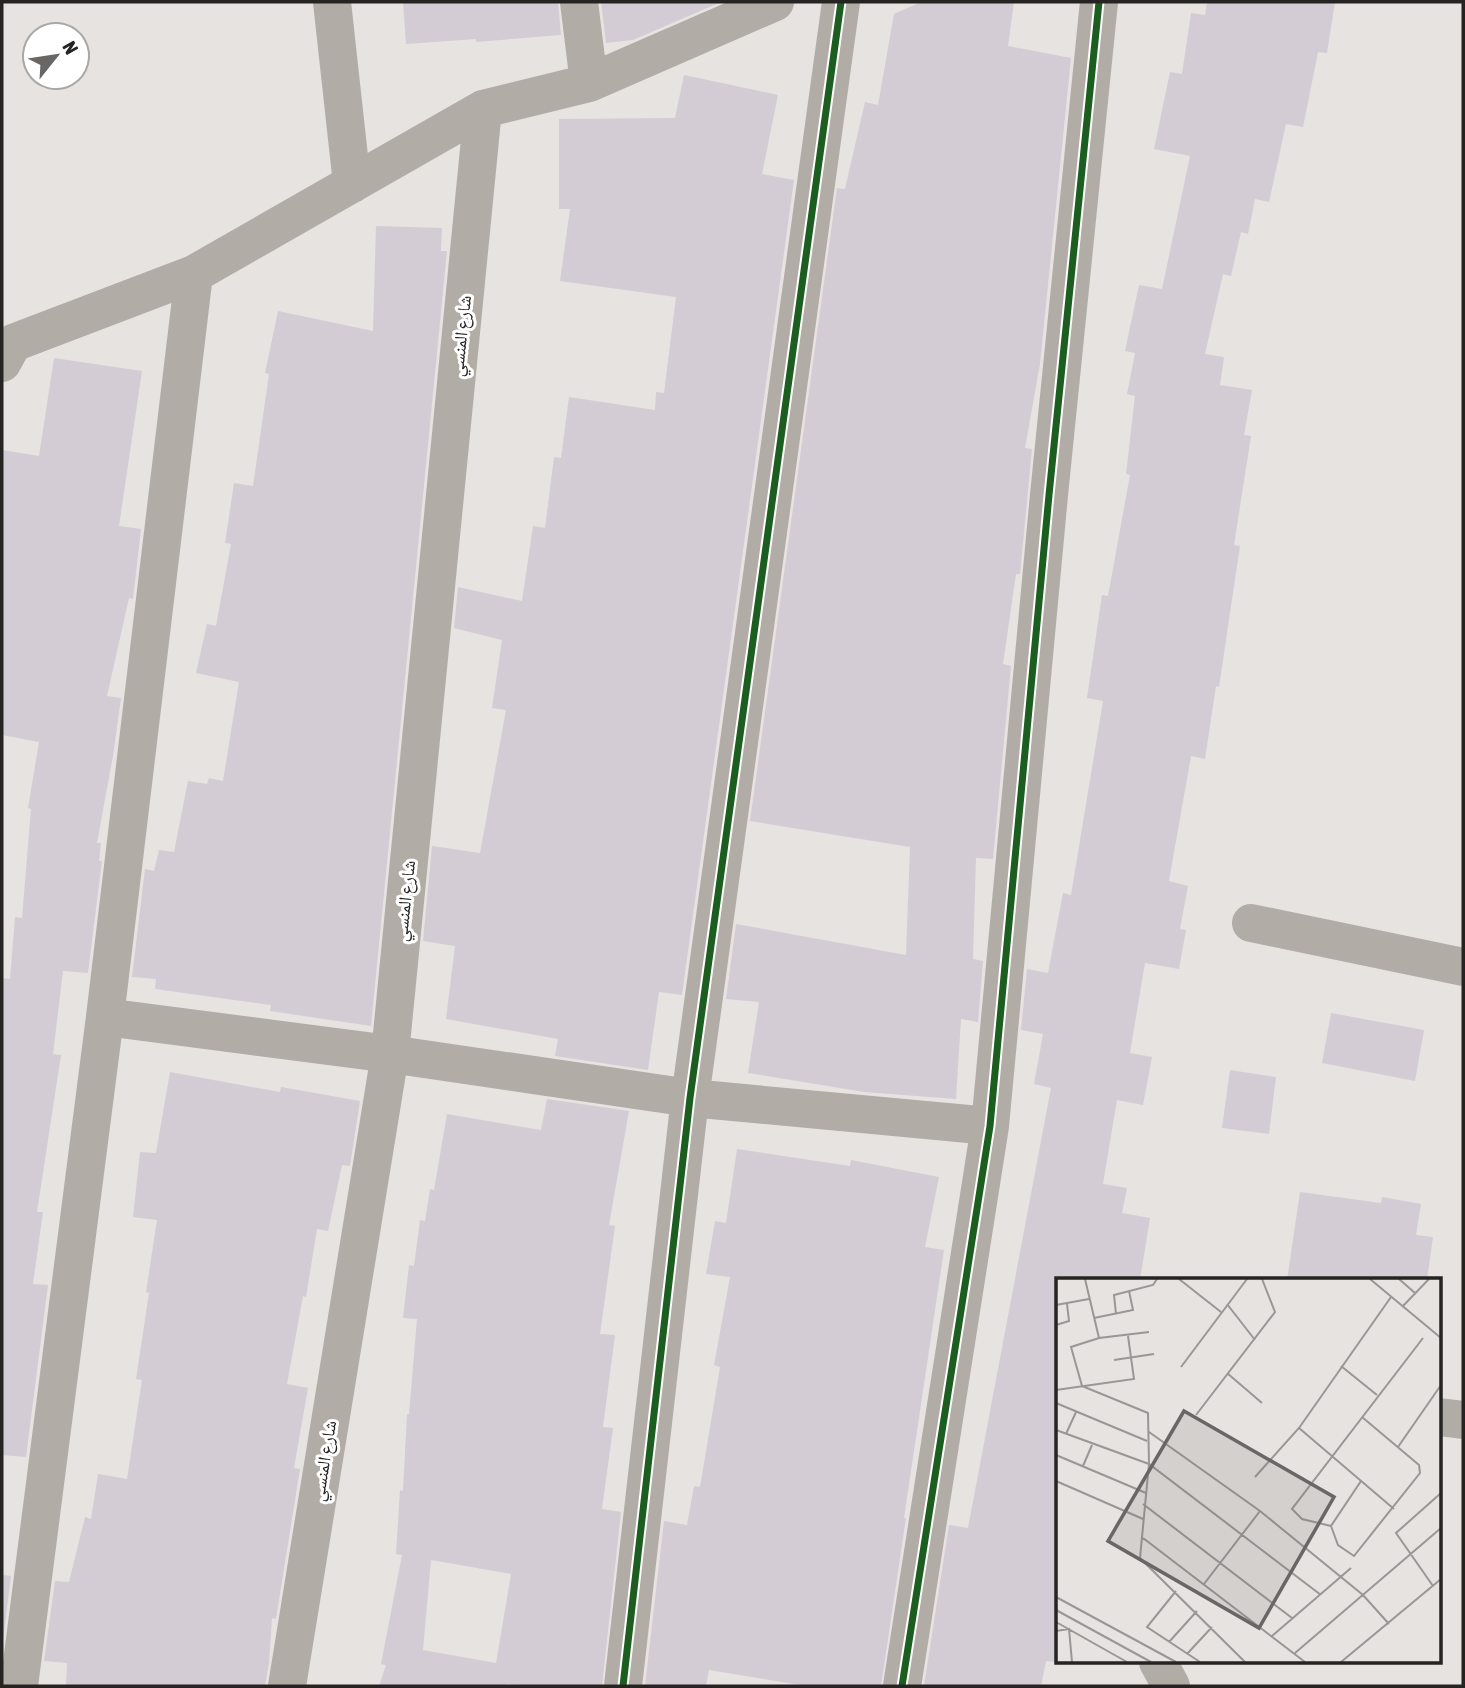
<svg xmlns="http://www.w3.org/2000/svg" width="1465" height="1688" font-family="'Asap Condensed','Noto Naskh Arabic',sans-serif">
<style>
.building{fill:#d3ccd5;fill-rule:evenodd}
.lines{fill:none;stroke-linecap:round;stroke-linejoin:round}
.street{stroke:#b2aca6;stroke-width:38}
.cycleway-casing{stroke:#fff;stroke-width:11}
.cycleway{stroke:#1b5e20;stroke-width:7}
.labels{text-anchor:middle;stroke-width:6;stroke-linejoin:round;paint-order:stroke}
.street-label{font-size:18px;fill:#262422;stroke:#fff}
.inset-road{fill:none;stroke:#999795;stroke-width:2}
.view{fill:#696765;fill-opacity:0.15;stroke:#696765;stroke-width:3.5}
.inset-edge{fill:none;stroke:#262422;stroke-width:3.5}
</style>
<rect width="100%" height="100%" fill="#e6e3e1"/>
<path class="building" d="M403 2H558L561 35 476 42V39L406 44Z
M601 2H721L633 40 606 43Z
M921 2H1014L1008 46 1071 58 1040 364 1025 448 1032 449 1020 574H1016L1003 664 1011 666 993 859 976 858 973 959 983 961 978 1022 961 1019 956 1099 864 1092 748 1073 759 1002 726 999 736 924 906 955 910 847 750 821 837 188 845 189 865 102 878 105 894 14Z
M1207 2H1335L1327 53 1318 52 1303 127 1286 124 1269 202 1255 199 1248 234 1241 232 1231 276 1223 274 1205 354 1224 357 1220 385 1252 390 1244 435 1251 436 1234 545 1240 546 1219 687 1216 686 1205 759 1191 756 1169 881 1188 886 1180 929 1186 930 1179 969 1145 963 1130 1053 1152 1057 1143 1105 1117 1100 1103 1184 1127 1188 1122 1213 1150 1218 1140 1280H1057V1662L1046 1661 1041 1686H924L949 1525 968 1528 1051 1088 1034 1084 1043 1034 1021 1030 1027 969 1048 973 1063 893 1071 895 1103 701 1087 698 1102 595 1108 596 1130 475 1126 474 1135 396 1127 394 1135 353 1125 351 1139 285 1162 289 1190 156 1154 149 1170 72 1182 74 1191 13 1205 15Z
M684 75 778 95 762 174 794 180 682 995 659 992 648 1070 555 1056 558 1039 446 1019 455 946 423 941 432 846 480 853 506 710 492 708 502 640 454 628 458 587 522 601 533 526 545 528 554 457 561 458 569 397 655 410 656 392 664 393 676 297 560 281 570 209H559V119L675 118Z
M376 226 442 228 441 251H447L371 1026 270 1011 271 1005 155 989 156 979 132 977 145 869 154 871 159 850 174 852 188 781 207 784 209 778 223 781 239 682 196 673 207 624 216 626 231 544 225 543 234 483 253 486 269 374 265 373 278 311 373 331Z
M54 358 142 371 119 526 141 529 133 599 129 598 107 696 121 698 113 756 97 843H101L99 861H102L88 973 63 971 53 1054 61 1055 37 1212H43L33 1284 48 1285 26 1457 2 1455V978L10 979 15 917 22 918 31 809 28 808 39 742 2 735V450L39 456Z
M1331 1013 1424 1030 1415 1081 1322 1063Z
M1230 1070 1276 1077 1269 1134 1222 1128Z
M170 1072 280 1092 281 1087 360 1101 350 1166 342 1165 328 1231 317 1229 306 1297 303 1296 287 1384 308 1388 294 1468 300 1469 276 1619 272 1618 269 1663 265 1686H66L67 1663 44 1661 55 1581 69 1582 85 1517 91 1519 98 1474 127 1479 142 1380 136 1379 149 1293 146 1292 157 1220 133 1217 140 1152 156 1153Z
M547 1099 629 1111 609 1225 615 1226 600 1334 615 1335 603 1427 613 1428 602 1509 621 1512 602 1686H522L507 1684V1686H379L386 1665 381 1664 402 1555 396 1554 400 1490 403 1491 407 1414H409L417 1319 403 1318 409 1265 414 1266 420 1220 425 1221 430 1189 434 1190 447 1114 541 1130ZM431 1560 511 1574 496 1663 423 1650Z
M737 1149 850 1166 851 1160 939 1177 925 1247 944 1250 904 1518H906L881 1686H806L709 1670 706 1686H645L664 1521 687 1525 694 1486 700 1487 720 1367 714 1365 730 1277 706 1274 715 1221 726 1223Z
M1300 1192 1381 1203 1382 1197 1421 1204 1416 1235 1433 1237 1427 1280H1287Z
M2 1575 11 1576 2 1649Z"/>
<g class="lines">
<path class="street" d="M332 2 352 184
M579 2 589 83
M2 363 13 343 194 274 483 109 589 83 775 2
M1251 923 1463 967
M105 1017 390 1054 690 1098 990 1126
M1439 1417 1463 1420
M1158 1662 1171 1686
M19 1686 105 1017 194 274
M287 1686 390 1054 483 109
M623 1686 690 1098 841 2
M902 1686 990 1126 1049 495 1099 2"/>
<defs>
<path id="cycleway" d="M623 1686 690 1098 841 2
M902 1686 990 1126 1049 495 1099 2"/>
</defs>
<use href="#cycleway" class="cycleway-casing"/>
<use href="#cycleway" class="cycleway"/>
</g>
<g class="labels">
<g class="street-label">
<text transform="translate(461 336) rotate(-84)" y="6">شارع المنسي</text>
<text transform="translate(405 901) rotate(-84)" y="6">شارع المنسي</text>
<text transform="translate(324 1461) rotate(-81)" y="6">شارع المنسي</text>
</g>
</g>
<g transform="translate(1056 1278)">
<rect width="385" height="385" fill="#e6e3e1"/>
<path class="inset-road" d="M29 1 43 60M123 1 165 34M314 1 385 60M343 1 359 15M171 26 199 62M0 27 33 21M346 29 373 1M60 36 58 17 97 7 101 1M38 40 77 32 73 13M0 47 13 43 11 26M93 54 43 60 15 69 26 108 92 135 93 186 84 280 189 384M58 82 98 76M285 88 321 117M125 89 191 1M171 95 206 125M0 112 78 101 72 58M0 125 91 163M140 137 219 34 206 1M243 150 338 231M0 152 93 186 265 317M93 154 204 233 307 317 333 346M10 156 20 134M342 169 385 107M0 177 90 215M27 188 36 167M199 199 243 150 335 19M0 203 87 241M305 203 275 248 282 267 298 278 364 195 363 187 306 139M87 226 236 340M275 248 246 241 236 231 367 60M87 260 249 384M148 306 204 233M377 308 340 255 385 215M120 313 91 349 144 384M0 319 120 384M0 332 95 384M0 344 71 384M0 353 13 351 16 384M216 358 295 290M113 364 141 333M239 375 385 250M131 376 156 349M285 384 385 301"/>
<path class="view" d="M128 133 278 219 203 350 52 263Z"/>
<rect width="385" height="385" class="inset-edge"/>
</g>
<rect width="1465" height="1688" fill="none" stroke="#262422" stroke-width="7"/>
<g transform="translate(56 56) rotate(60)"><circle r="33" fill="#ffffff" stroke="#a8a7a7" stroke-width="2"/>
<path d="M0-5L12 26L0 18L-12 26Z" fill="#696765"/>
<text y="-10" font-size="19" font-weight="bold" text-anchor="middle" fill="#262422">N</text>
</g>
</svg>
